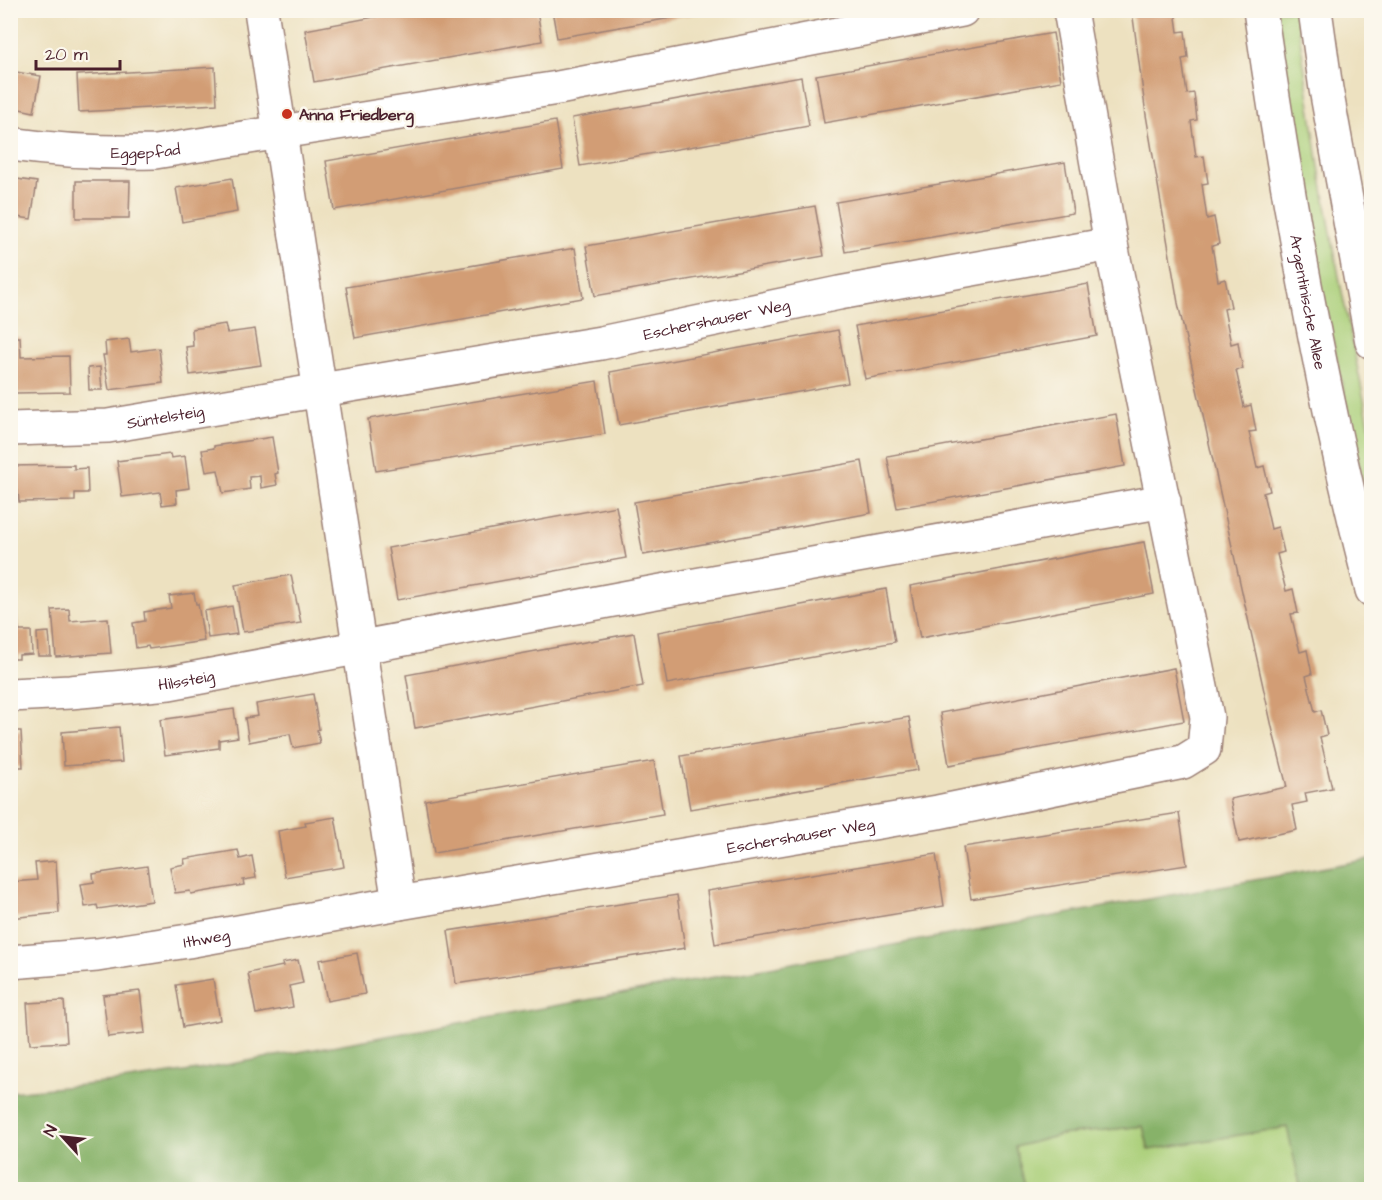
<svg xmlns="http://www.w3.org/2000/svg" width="1382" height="1200" font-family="'Architects Daughter',sans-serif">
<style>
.green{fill:#aacf79;stroke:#7a7752;stroke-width:1.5}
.forest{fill:#87b269;stroke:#68684a;stroke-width:1.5}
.building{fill:#d29d75}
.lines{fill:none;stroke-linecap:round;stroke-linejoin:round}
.minor-casing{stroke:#9c8076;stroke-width:36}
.major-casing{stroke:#9c8076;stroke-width:36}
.minor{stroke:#fff;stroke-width:33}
.major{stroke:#fff;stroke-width:33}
.poi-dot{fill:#c8321e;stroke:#fbf7ec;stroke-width:2}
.labels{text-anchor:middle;stroke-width:5;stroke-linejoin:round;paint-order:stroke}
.poi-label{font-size:16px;font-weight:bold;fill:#4a1f2b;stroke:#fbf7ec;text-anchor:start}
.street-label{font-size:16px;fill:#4a1f2b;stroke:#fbf7ec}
</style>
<rect width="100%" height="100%" fill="#fbf7ec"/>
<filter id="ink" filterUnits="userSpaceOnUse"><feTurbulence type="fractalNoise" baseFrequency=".0167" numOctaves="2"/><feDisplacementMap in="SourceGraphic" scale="12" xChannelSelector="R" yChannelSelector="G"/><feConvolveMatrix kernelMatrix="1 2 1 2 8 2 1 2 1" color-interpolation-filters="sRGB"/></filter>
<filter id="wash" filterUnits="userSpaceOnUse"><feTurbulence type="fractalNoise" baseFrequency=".008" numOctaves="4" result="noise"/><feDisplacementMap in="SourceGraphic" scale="24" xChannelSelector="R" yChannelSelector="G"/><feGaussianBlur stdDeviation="1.35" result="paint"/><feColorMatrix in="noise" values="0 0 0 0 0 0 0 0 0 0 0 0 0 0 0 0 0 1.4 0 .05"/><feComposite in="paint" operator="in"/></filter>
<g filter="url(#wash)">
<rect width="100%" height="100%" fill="#ede1c0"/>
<path class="green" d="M1275 11H1296L1319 167 1340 282 1371 434V521L1321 285Z
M1143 1126 1149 1150 1288 1127 1301 1189H1026L1015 1147 1060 1135Z"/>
<path class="forest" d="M1371 859V1189H1301L1287 1127 1149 1150 1143 1126 1060 1135 1015 1147 1026 1189H11V1092L115 1082 198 1070Z"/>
<g id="blocks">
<path class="building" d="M411 10H537L542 41 314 82 305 30Z
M552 10H705V12L557 38Z
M1132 10H1175L1178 32 1185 31 1188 58 1182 59 1187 94 1194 93 1197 120 1191 121 1196 157 1204 156 1208 183 1202 184 1207 219 1214 217 1219 244 1212 246 1218 281 1225 279 1231 307 1224 309 1231 344 1238 342 1240 355 1243 369 1236 370 1244 407 1251 405 1256 431 1249 432 1257 468 1264 466 1270 491 1263 493 1271 529 1278 527 1284 552 1277 554 1286 591 1293 589 1298 613 1291 614 1300 652 1307 650 1312 674 1306 676 1315 712 1321 710 1327 735 1320 737 1332 788 1305 793 1307 802 1292 805 1297 830 1239 842 1230 799 1287 787 1274 736 1178 303 1146 115Z
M1053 33 1061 81 824 123 816 75Z
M215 67 217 104 79 112 77 75Z
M10 71 41 76 34 112 10 107Z
M801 77 809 126 580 166 572 118Z
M555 121 563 169 334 210 326 161Z
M1065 162 1073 213 845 252 836 202Z
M10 178 37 182 31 219 10 216Z
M232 178 237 212 182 222 176 188Z
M76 181H130L129 218H76Z
M815 206 824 256 595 296 586 246Z
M575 248 583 298 355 338 346 287Z
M1088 284 1097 336 865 379 855 326Z
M225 324 227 333 255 329 261 365 190 375 186 347 193 346 192 329Z
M838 330 848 383 619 425 610 372Z
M10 337H20L21 357 69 356 70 392 15 393V366H10Z
M129 339 131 352 159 348 163 383 109 390 103 355H106L105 342Z
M100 367 102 390H89L88 368Z
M597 381 605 434 376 471 368 419Z
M1116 414 1125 466 897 508 887 456Z
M272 437 278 473 275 474 277 485 261 488 260 476 249 477 250 489 223 493 218 470 206 472 202 450 214 448V446Z
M170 454 171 458 185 456 189 488 176 490 177 503 162 505 160 492 122 497 117 461Z
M862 461 871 513 643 555 634 502Z
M74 465V469L87 468 88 493H75V501L19 502 18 491H10V466Z
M616 506 626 558 397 600 388 548Z
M1144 542 1154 594 920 638 910 586Z
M291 575 301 623 243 632 235 585Z
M886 589 895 642 667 684 658 632Z
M194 593 196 604H198L204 641 149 649 148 646 136 648 133 623 145 621 144 612 171 608 169 596Z
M232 606 237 634 208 638 204 611Z
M69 609 70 621 108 618 111 653 56 657 52 610Z
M16 610 19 631H31L32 654 19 655V659H10V611Z
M49 632 51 656H38L37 633Z
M634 633 643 686 415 728 406 675Z
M1174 668 1184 721 949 765 940 713Z
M313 694 319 729 317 730 320 743 293 748 290 734 249 742 245 718 258 716 256 704Z
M234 709 238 737 219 740V748L165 755 160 720Z
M909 717 918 770 690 809 681 756Z
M119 727 122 762 64 766 62 732Z
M10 731H21L23 767H10Z
M654 761 663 814 434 853 425 800Z
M1179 813 1187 865 971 899 963 847Z
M335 817 344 867 285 877 278 831 306 826 305 822Z
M238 850 240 859 252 856 256 878 243 880 244 885 191 894 190 891 175 893 170 867 185 864 184 859Z
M936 854 944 906 715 944 707 891Z
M56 861 59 913 10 918V882L37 880 35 863Z
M147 866 152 901 98 909 97 905 85 907 81 884 94 882 93 874Z
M677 895 685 948 456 984 448 931Z
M357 953 365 994 327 1001 319 960Z
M298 960 303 983 289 986 293 1007 256 1014 248 973 283 966 282 963Z
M213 979 220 1020 183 1027 176 985Z
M140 991 145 1033 108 1037 103 995Z
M64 1001 67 1042 30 1044 27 1003Z"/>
</g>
</g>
<g filter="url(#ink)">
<use href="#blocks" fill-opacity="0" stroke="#9c8076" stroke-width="1.5"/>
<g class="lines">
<defs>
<g id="minor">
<path d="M261 10 399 903"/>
<path id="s1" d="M10 144C59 151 106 153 155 152L558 88 962 10"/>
<path id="s2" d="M10 429 108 426 601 343 839 293 1111 244"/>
<path id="s3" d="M10 695 70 692 169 683 645 594 1164 501"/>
<path id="s4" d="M10 962 97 955 188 941 399 903 938 812 1183 762 1204 749 1207 717 1111 244 1070 10"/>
</g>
<g id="major">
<path id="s5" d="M1260 10C1288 205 1323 400 1372 590"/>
<path d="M1315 10 1326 89 1372 342"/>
</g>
</defs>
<use href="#minor" class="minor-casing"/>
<use href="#major" class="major-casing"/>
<use href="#minor" class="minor"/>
<use href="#major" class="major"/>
</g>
</g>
<circle class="poi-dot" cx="287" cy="114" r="6"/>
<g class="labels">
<g class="poi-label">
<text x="299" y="120">Anna Friedberg</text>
</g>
<g class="street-label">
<text dy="6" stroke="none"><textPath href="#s1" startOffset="136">Eggepfad</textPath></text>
<text dy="6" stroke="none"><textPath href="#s5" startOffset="296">Argentinische Allee</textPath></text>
<text dy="6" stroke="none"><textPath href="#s2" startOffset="716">Eschershauser Weg</textPath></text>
<text dy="6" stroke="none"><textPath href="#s2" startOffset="156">Süntelsteig</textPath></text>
<text dy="6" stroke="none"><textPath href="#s3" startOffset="177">Hilssteig</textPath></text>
<text dy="6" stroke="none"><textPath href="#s4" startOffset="801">Eschershauser Weg</textPath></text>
<text dy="6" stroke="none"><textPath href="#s4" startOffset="198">Ithweg</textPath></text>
</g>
</g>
<rect width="1382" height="1200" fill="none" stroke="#fbf7ec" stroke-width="36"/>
<g transform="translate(63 1137) rotate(297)" stroke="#fbf7ec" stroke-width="4.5" paint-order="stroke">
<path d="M0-4.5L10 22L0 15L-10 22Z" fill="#4a1f2b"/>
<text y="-9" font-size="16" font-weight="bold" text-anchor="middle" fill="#4a1f2b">N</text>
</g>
<path d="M36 60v9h84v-9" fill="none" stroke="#4a1f2b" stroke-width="3"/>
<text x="45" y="60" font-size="18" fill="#4a1f2b" stroke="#fbf7ec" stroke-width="4.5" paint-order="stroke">20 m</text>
</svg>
